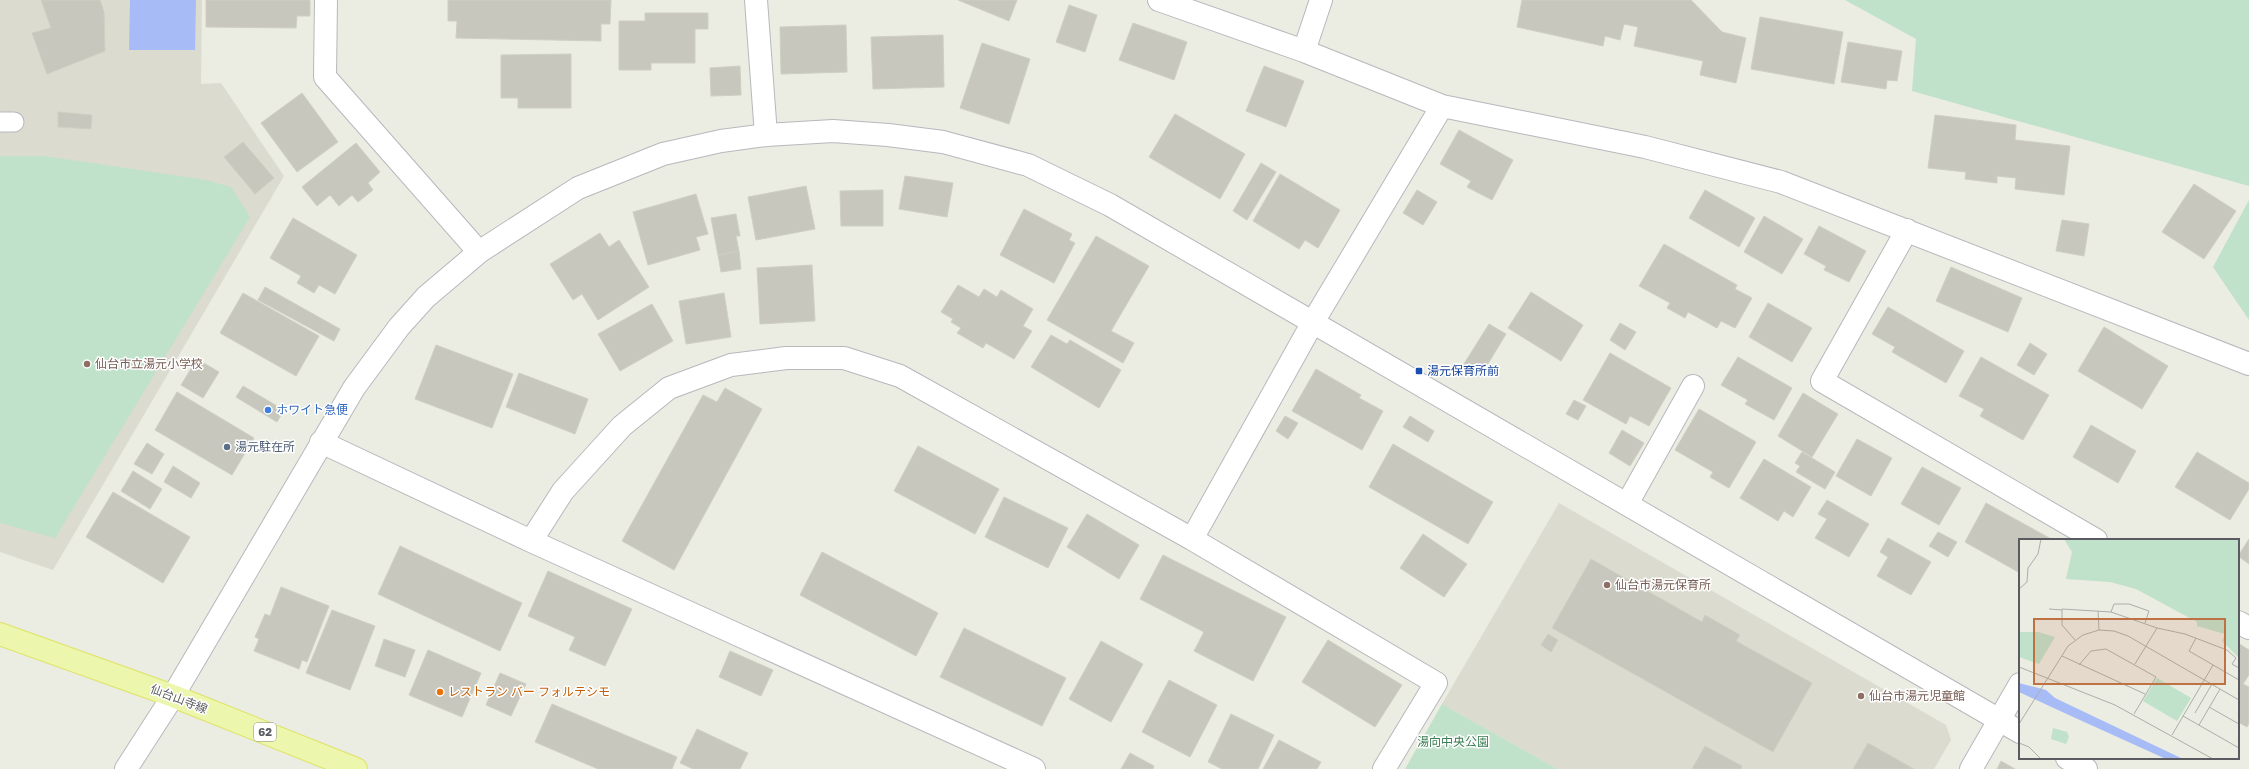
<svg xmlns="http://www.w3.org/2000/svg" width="2249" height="769" font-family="'Golos Text','Noto Sans JP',sans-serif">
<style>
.education{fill:#dbdbd0}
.green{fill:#c0e1ca}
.water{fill:#a7bcf6}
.building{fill:#c7c7be;stroke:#cfcfc1}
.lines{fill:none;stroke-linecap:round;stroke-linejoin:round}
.service-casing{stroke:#b7b8bd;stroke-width:21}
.minor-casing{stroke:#b7b8bd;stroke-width:24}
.tertiary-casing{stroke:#b7b8bd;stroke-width:24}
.primary-casing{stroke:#dfe364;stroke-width:24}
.service{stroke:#fff;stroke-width:19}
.minor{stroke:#fff;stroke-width:22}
.tertiary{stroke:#fff;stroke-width:22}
.primary{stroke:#ecf6ac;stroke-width:22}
.education-dot{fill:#8d6e63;stroke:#fff;stroke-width:1.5}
.transit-dot{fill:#1a4fb4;stroke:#fff;stroke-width:1.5}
.shop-dot{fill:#3f7fe0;stroke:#fff;stroke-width:1.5}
.service-dot{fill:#5c6f8a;stroke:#fff;stroke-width:1.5}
.food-dot{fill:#e8710a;stroke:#fff;stroke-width:1.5}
.labels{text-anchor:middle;stroke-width:3;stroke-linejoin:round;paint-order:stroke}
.shield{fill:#fff;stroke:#8c8c90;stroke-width:1}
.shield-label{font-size:11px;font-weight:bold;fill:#5a5b61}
.education-label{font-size:12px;fill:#785e54;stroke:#fff;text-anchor:start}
.transit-label{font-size:12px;fill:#164399;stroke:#fff;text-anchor:start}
.shop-label{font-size:12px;fill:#366cbe;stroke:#fff;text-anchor:start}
.service-label{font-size:12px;fill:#4e5e75;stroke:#fff;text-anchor:start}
.food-label{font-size:12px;fill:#c56008;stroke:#fff;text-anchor:start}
.street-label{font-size:12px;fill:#5a5b61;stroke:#fff}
.park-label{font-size:12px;fill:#3c7e54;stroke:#fff}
.inset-road{fill:none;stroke:#adaeaa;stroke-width:1}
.view{fill:#be7243;fill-opacity:0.15;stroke:#be7243;stroke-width:2}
.inset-edge{fill:none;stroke:#5a5b61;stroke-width:2}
</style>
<rect width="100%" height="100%" fill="#ebece2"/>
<path class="education" d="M0 0H202L201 84 221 83 284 176 53 570 0 552Z
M1559 503 1946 725 1951 740 1934 769H1557L1442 704Z"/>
<path class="green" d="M1845 0H2249V186L1912 91 1916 39Z
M0 156H45L206 180 231 187 250 217 55 538 0 523Z
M2249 200V320L2213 267Z
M1442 704 1557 769H1405Z"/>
<path class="water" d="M130 0H196L195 50H129Z"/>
<path class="building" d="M41 0H100L104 12 105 51 47 74 32 33 51 28Z
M206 0H310V16H297L296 28 206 27Z
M448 0H611L610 24H601V41L456 38 457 21H448Z
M958 0H1017L1009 21Z
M1522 0H1691L1722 32 1746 38 1736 83 1700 75 1703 61 1634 46 1638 27 1624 24 1620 40 1605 36 1603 46 1517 27Z
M1069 5 1097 15 1085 52 1056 42Z
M645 13H708V29H695V63H651V70H619V21H645Z
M1760 17 1843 32 1834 84 1751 69Z
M1133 23 1187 42 1174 80 1119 60Z
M846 25 847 72 781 74 780 27Z
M943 35 944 87 873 89 871 37Z
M1848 42 1902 51 1897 81 1887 80 1886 89 1841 82Z
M982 43 1030 59 1009 124 960 108Z
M571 54V108H518V98H501V55Z
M740 66 741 95 711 96 710 68Z
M1264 66 1304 81 1286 127 1246 111Z
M302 93 338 142 297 172 261 123Z
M58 112 92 115 91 129 58 127Z
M1175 114 1245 154 1220 199 1149 157Z
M1935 115 2016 125 2015 140 2070 146 2064 195 2015 189 2016 178 1997 176V183L1965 179 1966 172 1928 168Z
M1459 130 1513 160 1492 200 1467 187 1471 181 1440 164Z
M243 142 274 178 255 194 224 157Z
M356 143 380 172 368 183 373 190 358 202 352 195 339 206 330 195 317 206 302 187Z
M1261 163 1276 172 1247 220 1233 211Z
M1280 174 1340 210 1318 248 1305 240 1299 249 1253 221Z
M905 176 953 183 947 217 899 209Z
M2194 184 2236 211 2204 259 2162 232Z
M806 186 815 229 756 240 748 197Z
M883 190V226H841L840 191Z
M1417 190 1437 202 1423 225 1403 213Z
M1705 190 1755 218 1739 247 1689 218Z
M696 194 708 234 696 237 700 250 648 265 633 212Z
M1024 209 1072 234 1069 240 1075 243 1054 283 1000 255Z
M736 214 740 236H736L739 251 718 255 711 218Z
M1764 216 1803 239 1782 274 1744 252Z
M293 218 357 255 335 294 319 285 314 293 297 283 301 276 270 258Z
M2062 220 2089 224 2084 256 2056 251Z
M1819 226 1866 251 1849 282 1824 270 1826 266 1804 254Z
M600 233 609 247 619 240 649 287 598 320 582 294 573 300 550 264Z
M1096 236 1149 266 1111 331 1134 343 1123 363 1047 320Z
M1664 244 1737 285 1735 289 1752 298 1735 328 1721 321 1717 328 1688 312 1685 318 1667 308 1670 303 1639 286Z
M739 251 741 269 721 272 718 255Z
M812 265 815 321 760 324 757 268Z
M1951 267 2022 298 2008 332 1936 301Z
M958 285 979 297 984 289 997 297 1001 290 1033 309 1023 326 1032 331 1014 359 986 343 983 348 957 333 961 328 951 322 953 319 941 312Z
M265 287 340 329 334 341 258 300Z
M1531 292 1583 325 1561 361 1508 328Z
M243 293 319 336 296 376 220 333Z
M724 293 731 337 686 344 679 301Z
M1768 303 1812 328 1792 362 1749 337Z
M652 304 673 341 620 371 598 334Z
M1888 307 1964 351 1946 383 1892 352 1895 347 1872 334Z
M1620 323 1636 332 1625 350 1610 340Z
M1489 324 1506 334 1480 377 1462 367Z
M2104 327 2168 366 2142 409 2078 371Z
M1051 335 1067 344 1070 340 1121 370 1099 408 1031 367Z
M2030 343 2047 354 2034 375 2017 365Z
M436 345 513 374 492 428 415 399Z
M1610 353 1671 388 1649 426 1630 416 1626 424 1583 400Z
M1738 357 1792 388 1774 420 1745 404 1748 400 1721 385Z
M1981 357 2049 395 2023 440 1980 416 1984 409 1959 396Z
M197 359 219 372 203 398 181 385Z
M1316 369 1361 395 1359 398 1383 411 1362 450 1292 411Z
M519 373 588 399 575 434 506 407Z
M243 386 284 410 277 422 236 397Z
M725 388 762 409 674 570 622 541 703 395 717 402Z
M177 392 254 438 232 475 155 430Z
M1803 393 1838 414 1812 457 1778 436Z
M1574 400 1586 406 1578 420 1566 414Z
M1699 409 1756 442 1729 488 1710 477 1713 472 1675 450Z
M1285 416 1298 423 1288 439 1276 431Z
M1410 416 1434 431 1428 442 1403 427Z
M2091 425 2136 451 2118 483 2073 457Z
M1622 430 1644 443 1630 466 1609 453Z
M1857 439 1892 458 1871 496 1836 476Z
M147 443 164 454 152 474 134 464Z
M1393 444 1493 502 1468 544 1369 487Z
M918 446 999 489 975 534 894 491Z
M1802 452 1835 472 1825 489 1796 472 1800 466 1795 463Z
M2197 452 2249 483V489L2230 520 2175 487Z
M1764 459 1811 487 1793 517 1784 511 1778 521 1740 498Z
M173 466 200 483 191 498 164 482Z
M1922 467 1961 488 1939 525 1901 504Z
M133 471 162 489 150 509 121 491Z
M113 492 190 537 163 583 86 537Z
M1004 497 1068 528 1048 568 985 537Z
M1827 500 1869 524 1849 557 1815 538 1827 519 1818 514Z
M1986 503 2053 540H2020V573L1965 542Z
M1087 514 1139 545 1119 579 1067 547Z
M1938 532 1957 542 1948 557 1929 546Z
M1423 534 1467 564 1444 597 1400 568Z
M1888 538 1931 562 1911 595 1877 576 1888 557 1880 552Z
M2249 539V564L2238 556Z
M400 546 522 603 500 651 378 594Z
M822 552 938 613 916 656 800 595Z
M1163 555 1286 617 1253 681 1194 651 1204 632 1140 599Z
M1591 559 1702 622 1705 615 1740 635 1736 641 1812 683 1773 752 1552 628Z
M548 571 632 609 605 666 569 650 575 637 528 616Z
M281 587 329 606 307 662 302 660 299 669 254 651 259 639 255 637 265 614 270 616Z
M332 610 375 626 350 690 306 673Z
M964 628 1066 678 1042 726 940 677Z
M1548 634 1558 640 1551 652 1541 645Z
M384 639 415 650 405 677 375 666Z
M1328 640 1402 685 1375 727 1302 682Z
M1101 641 1143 664 1111 722 1069 699Z
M2238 643 2249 650V675L2243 684 2249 687V723L2247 727 2238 722Z
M428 650 481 673 462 717 409 695Z
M730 651 773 670 761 696 719 677Z
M500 673 526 684 511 716 486 705Z
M1169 680 1217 705 1190 757 1142 732Z
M552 704 677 757 672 769H598L535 742Z
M1231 714 1274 735 1258 769H1222L1208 762Z
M697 729 748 753 740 769H693L680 763Z
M1279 740 1321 762 1317 769H1263Z
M1868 743 1914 769H1853Z
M1705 746 1742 766 1741 769H1692Z
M1130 753 1154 766 1153 769H1121Z
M2001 761 2015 769H1997Z"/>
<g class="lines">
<defs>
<path id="service" d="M0 122H14"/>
<path id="minor" d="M326 0 325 77 479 252
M756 0 766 135
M1159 0 1304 51 1442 106 1645 147 1781 182 2249 364
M1304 51 1321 0
M1907 230 1822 381 2096 540
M321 442 531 541 1034 769
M1627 504 1693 386
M1192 539 1313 322 1442 106
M531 541 563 491 622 426 669 388 731 365 786 358H844L900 376 1192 539 1436 683 1384 769
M2238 622 2249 628
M1971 769 2020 684"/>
<path id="tertiary" d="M2067 758 2086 769
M126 769 173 696 354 388 399 327 426 297 479 252 578 188 663 154 721 141 766 135 833 131 888 135 943 142 1028 165 1110 205 2020 732"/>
<path id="primary" d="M0 634 173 696 356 769"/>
</defs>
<use href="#service" class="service-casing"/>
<use href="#minor" class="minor-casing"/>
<use href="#tertiary" class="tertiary-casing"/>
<use href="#primary" class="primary-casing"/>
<use href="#service" class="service"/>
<use href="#minor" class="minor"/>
<use href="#tertiary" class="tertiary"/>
<use href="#primary" class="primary"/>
</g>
<g class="education-dot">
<circle cx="87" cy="364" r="4"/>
<circle cx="1607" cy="585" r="4"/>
<circle cx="1861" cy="696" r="4"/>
</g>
<rect class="transit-dot" x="1415" y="367" width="8" height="8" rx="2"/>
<circle class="shop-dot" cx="268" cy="410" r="4"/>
<circle class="service-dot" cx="227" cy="447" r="4"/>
<circle class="food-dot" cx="440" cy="692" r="4"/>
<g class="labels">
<rect class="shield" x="254" y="723" width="22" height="18" rx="3"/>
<g class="shield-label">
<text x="265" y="736">62</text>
</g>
<g class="education-label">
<text x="95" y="368">仙台市立湯元小学校</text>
<text x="1615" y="589">仙台市湯元保育所</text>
<text x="1869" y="700">仙台市湯元児童館</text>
</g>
<g class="transit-label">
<text x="1427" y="375">湯元保育所前</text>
</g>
<g class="shop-label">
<text x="276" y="414">ホワイト急便</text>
</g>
<g class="service-label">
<text x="235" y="451">湯元駐在所</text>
</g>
<g class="food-label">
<text x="448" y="696">レストラン バー フォルテシモ</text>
</g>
<g class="street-label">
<text transform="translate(179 699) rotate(21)" y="4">仙台山寺線</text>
</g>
<g class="park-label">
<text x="1453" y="746">湯向中央公園</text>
</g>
</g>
<g transform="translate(2019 539)">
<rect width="220" height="220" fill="#ebece2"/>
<path d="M45 0H220V119L203 102 206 95 178 87V83L117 50 91 43 47 40 53 13ZM0 93H19L36 98 20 125 0 118ZM138 139 172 159 158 182 124 162ZM34 189 48 193 50 198 47 205 32 200Z" fill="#c0e1ca"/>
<path d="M0 144 27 151 36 159 164 220H147L52 177 0 153Z" fill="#a7bcf6"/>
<path class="inset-road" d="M0 50 8 43 9 29 19 15 22 0M30 70 43 71M79 72 80 91M92 73 95 65H110L130 72 126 84M177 99 170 112 220 141M56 101 43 86V70L92 73 138 89 166 95 208 111 217 119 213 125 220 129M43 117 126 155M116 125 138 89M60 126 72 112 87 110 137 138 115 175M0 128 96 166 194 220M190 168 220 185M176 174 193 145M164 177 220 209M0 185 49 107 64 96 80 91 95 92 109 97 220 161M180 186 201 150M153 196 194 126M0 204 10 208 22 220"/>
<path class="view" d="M15 80H206V145H15Z"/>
<rect width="220" height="220" class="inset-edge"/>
</g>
</svg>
